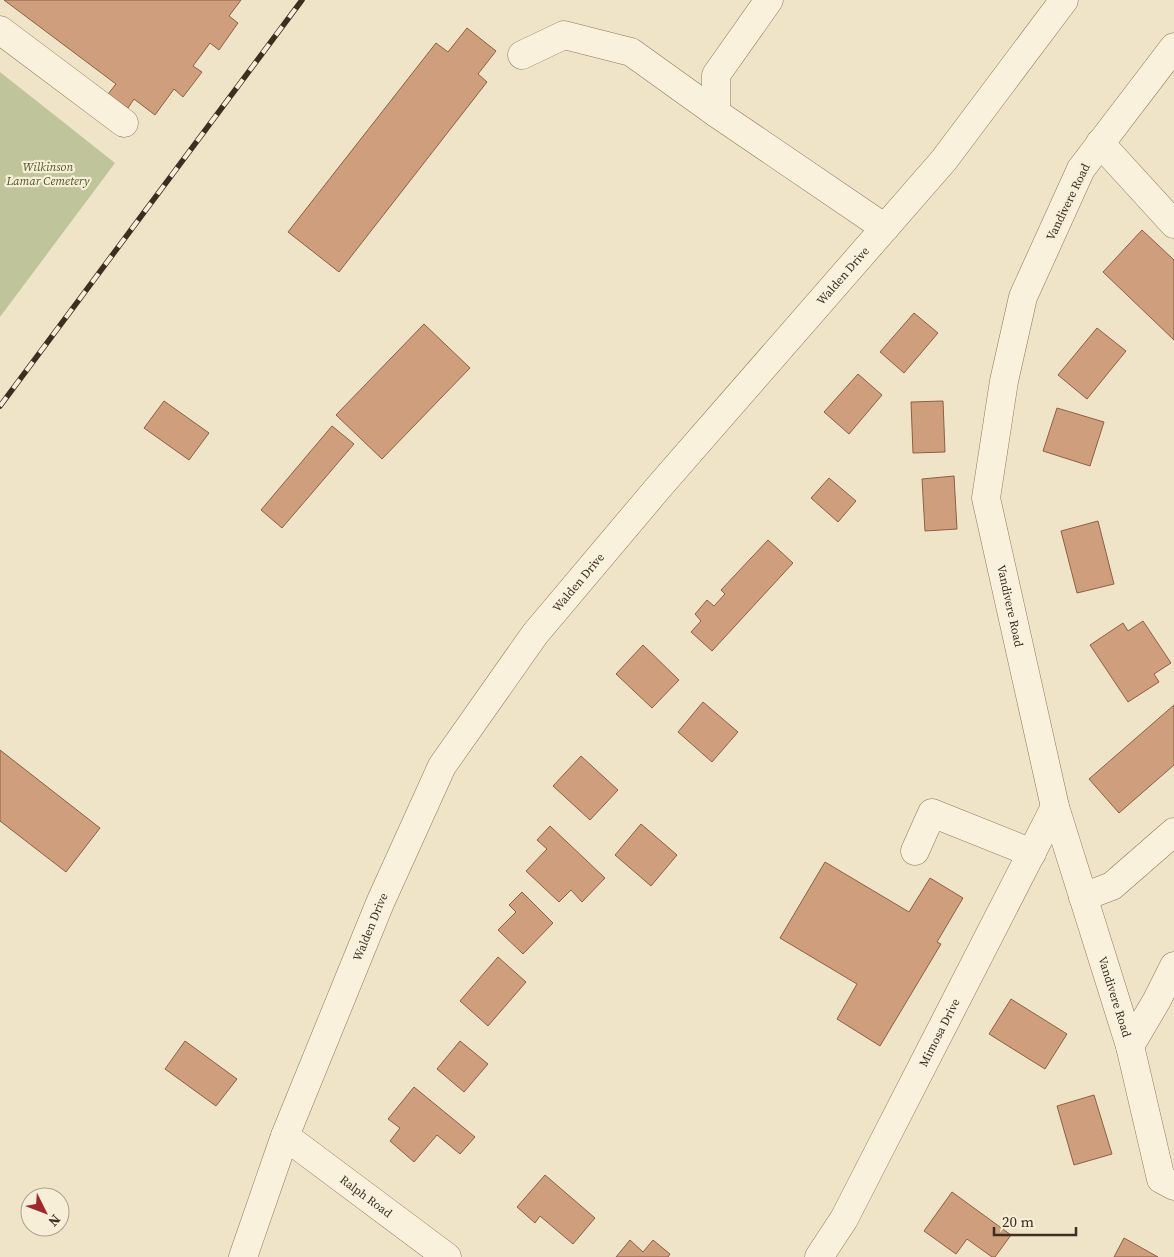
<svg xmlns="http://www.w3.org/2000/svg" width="1174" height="1257" font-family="'Source Serif 4',serif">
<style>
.cemetery{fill:#bfc49a}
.building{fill:#cf9f7d;stroke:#8d5f41}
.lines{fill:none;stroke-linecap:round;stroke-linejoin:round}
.minor-casing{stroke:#8d765c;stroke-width:29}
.minor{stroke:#faf1dc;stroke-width:28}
.rail-casing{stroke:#3d2e20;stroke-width:5.5}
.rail{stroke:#f7eed8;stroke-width:4;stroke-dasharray:11;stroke-linecap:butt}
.labels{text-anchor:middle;stroke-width:4.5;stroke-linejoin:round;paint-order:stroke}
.park-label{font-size:12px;font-style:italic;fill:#4d5a26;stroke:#f7eed8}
.street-label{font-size:12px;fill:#3d2e20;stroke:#f7eed8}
</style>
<rect width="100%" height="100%" fill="#f0e4c8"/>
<path class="cemetery" d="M0 72 115 163 0 317Z"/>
<path class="building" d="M4 0H241L229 16 238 23 219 50 210 43 193 66 202 72 183 97 174 89 155 115 134 99 128 108 108 94 116 84Z
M467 28 496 51 478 74 487 82 339 272 288 232 436 43 448 52Z
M1142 230 1174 260V340L1103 272Z
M914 313 938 333 904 373 880 352Z
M424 324 470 368 382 459 336 415Z
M1097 328 1126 351 1087 399 1058 375Z
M858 374 882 395 849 434 824 412Z
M164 401 209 433 189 460 144 428Z
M943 401 945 452 913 453 911 402Z
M1057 408 1104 422 1090 466 1043 451Z
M332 426 354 444 282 528 261 510Z
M954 476 957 529 925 531 922 479Z
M829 478 856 501 838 522 811 498Z
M1098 521 1114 584 1077 593 1061 531Z
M768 540 793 563 712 651 691 632 701 621 695 614 707 600 714 606 725 594 721 590Z
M1143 621 1171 663 1154 674 1159 682 1128 702 1090 645 1123 623 1128 631Z
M643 645 679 680 652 708 616 674Z
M703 702 738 732 712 762 678 732Z
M1174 705V765L1119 813 1089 779Z
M0 750 100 828 66 872 0 821Z
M581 756 618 790 590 820 553 786Z
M641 824 677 855 651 886 615 855Z
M550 826 605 878 582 902 571 890 559 902 526 871 547 849 537 840Z
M825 862 909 912 930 878 963 898 937 942 941 944 880 1046 837 1019 857 984 780 938Z
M522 892 553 923 523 954 498 930 516 912 509 905Z
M498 957 526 982 488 1026 460 1001Z
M1011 999 1067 1034 1045 1069 989 1034Z
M185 1041 237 1079 216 1106 165 1069Z
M460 1041 488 1064 464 1092 437 1069Z
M414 1087 475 1137 460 1154 437 1135 414 1162 390 1141 400 1128 388 1119Z
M1094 1095 1112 1154 1074 1165 1057 1106Z
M545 1175 595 1218 573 1244 540 1216 535 1223 517 1207Z
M952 1192 1011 1235 995 1257H992L967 1239 956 1254 924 1231Z
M1124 1238 1158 1257H1114Z
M630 1240 643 1252 653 1240 670 1254 668 1257H616Z"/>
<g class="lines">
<defs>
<g id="minor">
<path d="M769 0 716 75V113L885 228"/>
<path d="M0 30 124 123"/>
<path id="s1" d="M1174 47 1081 169 1023 297 1004 381 986 498 1055 807 1130 1046 1161 1179 1174 1186"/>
<path d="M522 55 564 35 631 52 716 113"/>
<path d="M1100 143 1174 224"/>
<path d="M915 851 932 813 1032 853"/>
<path d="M1083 897 1112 886 1174 832"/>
<path d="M1130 1046 1157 1000 1174 966"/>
<path id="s2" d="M285 1136 447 1257"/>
<path id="s3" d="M243 1257 285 1136 380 903 442 766 535 634 658 488 944 160 1064 0"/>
<path id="s4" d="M819 1257 844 1219 1055 807"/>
</g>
</defs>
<use href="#minor" class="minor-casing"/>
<use href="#minor" class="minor"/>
<defs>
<path id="rail" d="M0 406 302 0"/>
</defs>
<use href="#rail" class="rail-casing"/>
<use href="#rail" class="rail"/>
</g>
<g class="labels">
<g class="park-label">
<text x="48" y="171">Wilkinson<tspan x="48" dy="14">Lamar Cemetery</tspan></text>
</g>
<g class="street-label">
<text transform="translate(1068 202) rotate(-64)" y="4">Vandivere Road</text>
<text dy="4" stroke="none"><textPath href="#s3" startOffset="1164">Walden Drive</textPath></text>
<text dy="4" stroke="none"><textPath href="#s3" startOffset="759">Walden Drive</textPath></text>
<text dy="4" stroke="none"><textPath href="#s1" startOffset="609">Vandivere Road</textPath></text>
<text dy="4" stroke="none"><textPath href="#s3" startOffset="354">Walden Drive</textPath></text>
<text dy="4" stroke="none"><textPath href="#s1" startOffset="1014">Vandivere Road</textPath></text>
<text dy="4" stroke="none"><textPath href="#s4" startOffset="255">Mimosa Drive</textPath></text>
<text dy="4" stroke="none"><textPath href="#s2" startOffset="101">Ralph Road</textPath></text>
</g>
</g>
<g transform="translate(45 1212) rotate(132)"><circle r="24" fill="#f7eed8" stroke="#ada18e"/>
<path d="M0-4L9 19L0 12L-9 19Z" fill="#9e2a2b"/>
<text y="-8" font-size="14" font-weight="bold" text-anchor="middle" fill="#3d2e20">N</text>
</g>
<path d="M994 1227v8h82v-8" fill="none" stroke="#3d2e20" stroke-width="2.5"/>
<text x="1002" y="1227" font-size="15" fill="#3d2e20" stroke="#f7eed8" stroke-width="4" paint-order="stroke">20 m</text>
</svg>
